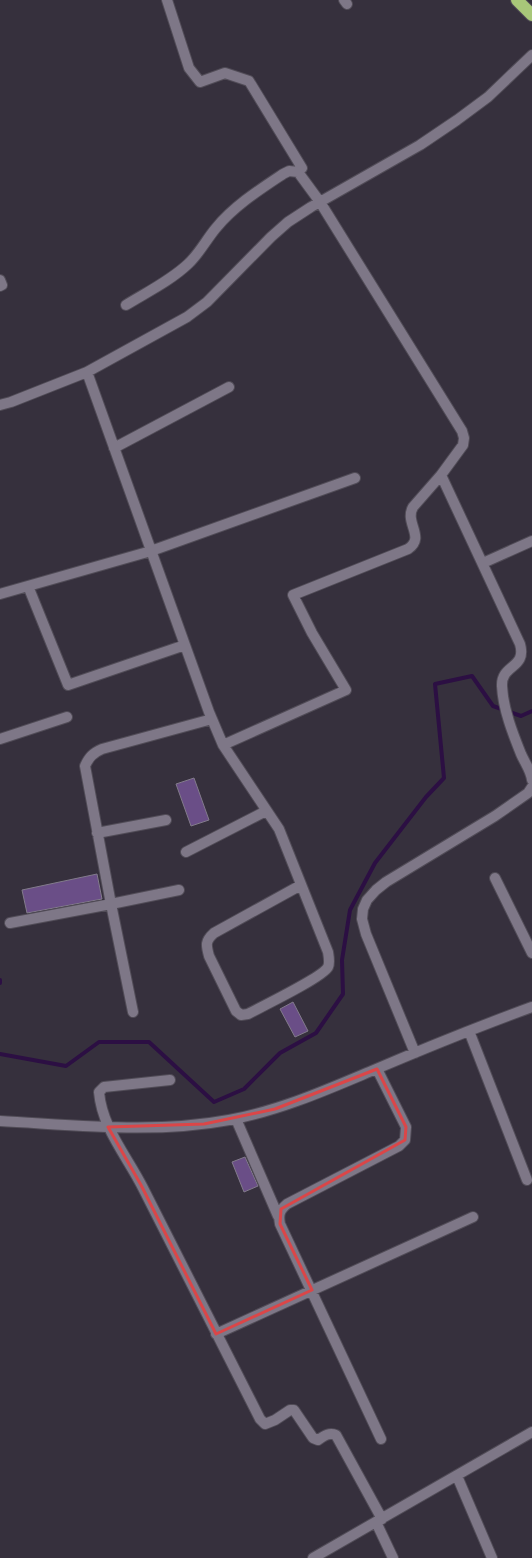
<svg xmlns="http://www.w3.org/2000/svg" width="532" height="1558" font-family="'Fira Sans Condensed',sans-serif">
<style>
.lines{fill:none;stroke-linecap:round;stroke-linejoin:round}
.stream{stroke:#2c0f43;stroke-width:4}
.building{fill:#6a4e87;stroke:#827b8b}
.street-casing{stroke:#514c57;stroke-width:12}
.highway-casing{stroke:#514c57;stroke-width:14}
.street{stroke:#7e7787;stroke-width:10}
.highway{stroke:#a8c779;stroke-width:12}
.marked{fill:none;stroke:#db4648;stroke-width:3;stroke-linejoin:round}
</style>
<rect width="100%" height="100%" fill="#36303d"/>
<g class="lines">
<path class="stream" d="M0 980V983
M0 1054 66 1066 99 1042H149L214 1102 244 1089 280 1053 316 1033 343 994 342 960 350 910 375 863 426 797 444 778 435 684 472 676 493 706 521 716 532 711"/>
</g>
<path class="building" d="M194 778 209 820 191 826 176 784Z
M97 874 102 899 27 913 22 890Z
M293 1002 308 1031 295 1037 280 1009Z
M245 1157 258 1186 244 1192 232 1162Z"/>
<g class="lines">
<defs>
<path id="street" d="M167 0 189 68 200 82 225 73 249 81 302 168
M344 0 347 4
M0 280 2 285 0 286
M126 305C147 292 170 281 188 264 199 254 206 240 216 228 234 206 259 190 283 174L289 171 298 172 320 202 462 431 464 438 463 445 441 475 413 507C404 523 426 537 408 549L293 595 312 633 346 690 223 745
M0 405 11 402 87 372
M114 448 229 387
M441 475 520 644C527 669 501 664 502 686 503 709 513 734 521 754 525 763 531 771 532 780
M483 563 532 541
M28 586 68 685 185 645
M0 594 151 551 355 478
M0 739 67 717
M97 833 166 820
M186 852 266 811
M495 878 532 953
M301 885 214 933C205 941 206 945 209 956L236 1011 241 1015 248 1014C261 1007 323 977 328 967 330 963 329 958 328 952L279 829 223 745 209 712 87 372 187 317 207 302 271 237 288 222 311 207 420 145 457 120 488 97 532 55
M10 923 111 904 179 890
M133 1012 111 904 85 766C89 757 93 753 102 749L212 719
M469 1031 527 1180
M415 1053 366 934 362 919 363 909 367 900 376 890 386 882 495 816 528 793 532 787
M377 1069 406 1127 405 1140 399 1146 287 1204C280 1210 278 1214 280 1224L381 1439
M170 1080 104 1087 99 1092C102 1128 127 1156 143 1188 182 1265 221 1342 260 1419L265 1424 275 1420 290 1410H294L313 1438 318 1440C324 1436 329 1432 336 1435L382 1519
M236 1119 278 1216
M0 1121C76 1125 154 1134 229 1120 278 1111 324 1091 369 1072 423 1049 477 1027 532 1007
M216 1334 473 1217
M457 1476 492 1558
M376 1522 393 1558
M313 1558 532 1432"/>
<path id="highway" d="M517 0 532 15"/>
</defs>
<use href="#street" class="street-casing"/>
<use href="#highway" class="highway-casing"/>
<use href="#street" class="street"/>
<use href="#highway" class="highway"/>
</g>
<path class="marked" d="M377 1069 406 1127 405 1140 281 1209 280 1224 312 1290 216 1334 141 1185 108 1127 204 1124 275 1109Z"/>
</svg>
